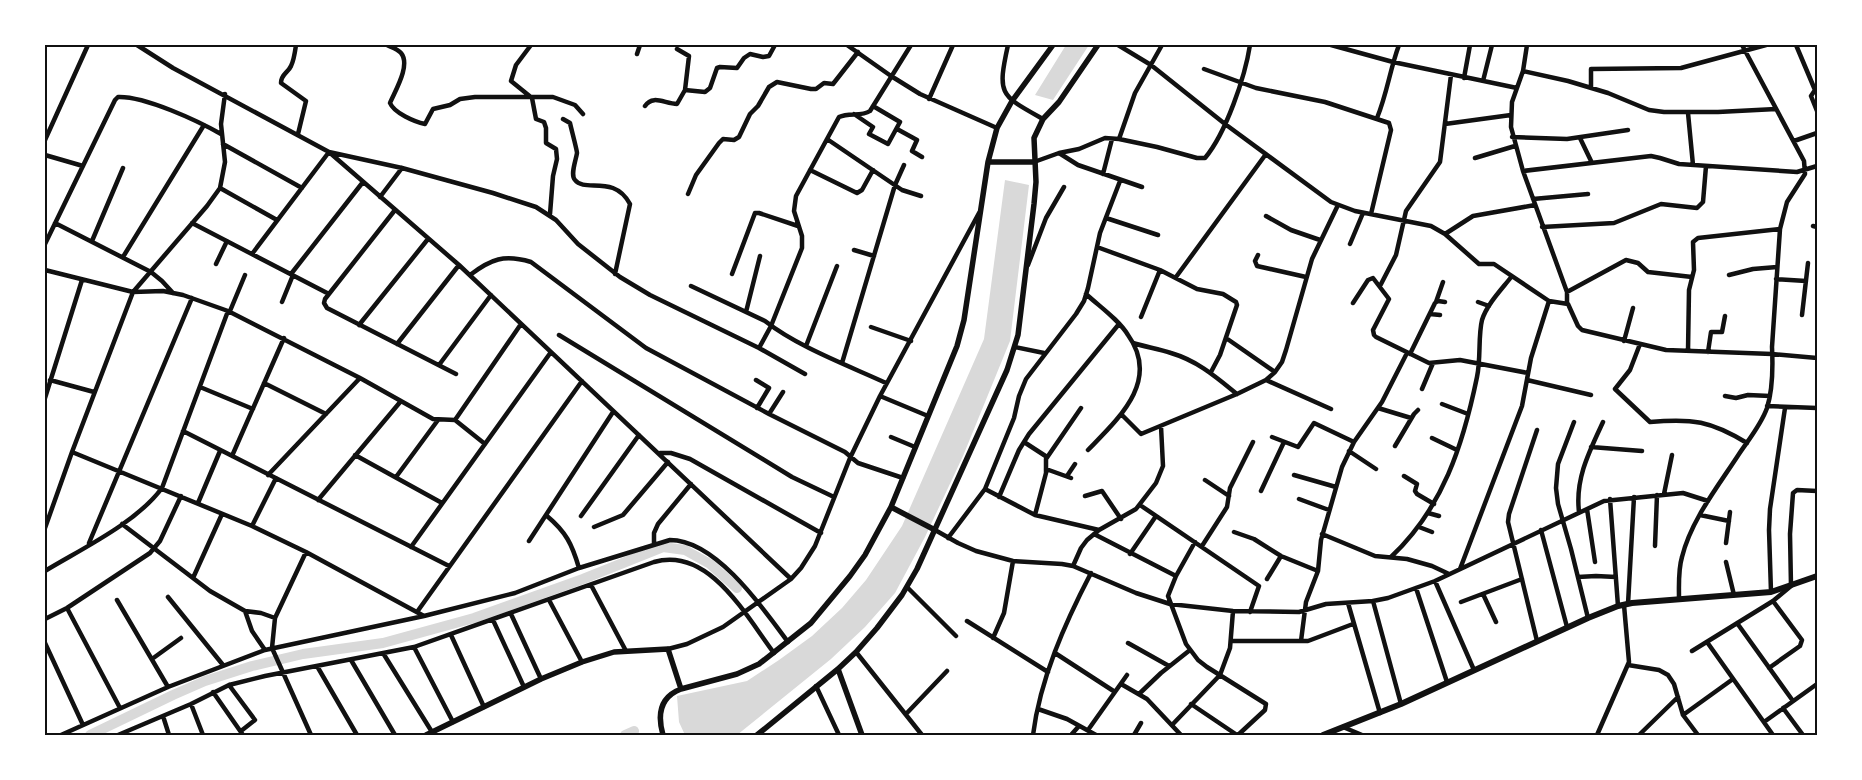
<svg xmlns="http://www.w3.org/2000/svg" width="1862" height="780" font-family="'Sofia Sans Condensed',sans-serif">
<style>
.water{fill:#d9d9d9}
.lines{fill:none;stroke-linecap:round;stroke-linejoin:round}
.canal{stroke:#d9d9d9;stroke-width:10}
.minor{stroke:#111;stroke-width:4.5}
.tertiary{stroke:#111;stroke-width:5.5}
.secondary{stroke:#111;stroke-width:6}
.neatline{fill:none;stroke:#111;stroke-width:2}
</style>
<rect width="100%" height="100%" fill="#fff"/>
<path class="water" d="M1066 45H1089L1053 100 1035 95Z
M1005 180 1029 185 1010 341 963 456 925 537 895 593 865 627 831 659 737 735H685L679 722 677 696 747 681 779 660 812 636 842 608 866 580 902 526 984 339Z"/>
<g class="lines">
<path class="canal" d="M90 735 173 695 205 681 252 666 303 654 383 643 474 618 583 579 663 547 685 550 710 564 737 588
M625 735 634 731"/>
<path class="minor" d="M137 45 173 68 329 152 459 265 791 579
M296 45C295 52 294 60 291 66 288 73 281 74 281 83L306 101 298 134
M387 45C391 47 398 49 401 53 411 65 395 91 390 103 394 113 415 122 425 124L433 109 450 105 460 99 475 97H553L575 105 583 114
M531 45 516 65 511 81 532 98 536 119 544 122 546 128V143L556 149 557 159 553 176 550 214
M847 45 891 76 920 94 997 128
M1008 45C997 95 1000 95 1043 119
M1118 45 1151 65 1225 124 1331 202 1355 211 1431 226 1445 234 1479 264H1494L1549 301 1568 304 1578 326 1582 330 1666 350 1772 354 1817 358
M1331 45 1393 62 1517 88
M1527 45 1523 71 1512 102 1511 127 1523 171 1567 292V303
M1796 45 1815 90 1811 96 1817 111
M677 49 689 56 685 90
M637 54 640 45
M1204 69 1256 88 1325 102 1389 123 1391 130 1371 214
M1523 71 1568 81 1608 93 1649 110 1664 112H1718L1776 109
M1464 78 1470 45
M1483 81 1492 45
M1591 88V69L1681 68 1766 45
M929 99 953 45
M645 106C653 94 665 104 677 104L685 90 705 92 710 88 717 68 720 67 737 68 744 58 750 54 763 57 769 56 775 45
M1688 113 1693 165
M854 114 873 127 869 134 888 144 900 122 873 106
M1377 118C1387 94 1390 69 1399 45
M563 119 570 123C571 128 577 150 577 153 576 160 570 175 575 180 585 193 614 174 630 204L615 274
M1445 124 1511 115
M897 129 917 140 912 151 922 157
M1512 137 1567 139 1628 130
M1580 138 1592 163
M827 139 902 190 921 196
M1119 139 1135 93 1162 45
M45 140 88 45
M1794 141 1817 133
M223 144 302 188
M1059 153 1078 165 1142 187
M45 155 83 166
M1475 158 1515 146
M1034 162 1059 153 1079 149 1105 138 1119 139 1157 147 1197 158H1205C1226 133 1245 77 1250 45
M810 170 857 193 862 190 873 170
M1523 171 1651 156 1660 158 1679 164 1797 172 1817 166
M1103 174 1112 139
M220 188 277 220
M688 194 696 175 719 143 723 139 734 140 739 137 750 114 758 106 769 87 777 82 811 89H816L824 83 833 84 858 52
M380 197 402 168
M1533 199 1588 194
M395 210 325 299 324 303 327 308 456 374
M1266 216 1291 230 1320 240
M1106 218 1158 235
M55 223 151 272 162 281 173 293
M192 223 329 294
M1813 226 1817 227
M1542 227 1614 223 1661 204 1697 208 1703 202 1706 166
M1445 234 1473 216 1535 205
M92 241 123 168
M45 244 115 100 118 97C145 96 198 121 221 134
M1350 244 1363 213
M1097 247 1160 270 1197 289 1223 294 1236 302 1237 305 1220 355 1211 372
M854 250 874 256
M252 254 329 152 402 168 493 193 536 207 556 220 578 244 620 277 650 295 759 348 771 326 802 248V236L794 211 796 196 839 117C849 112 861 117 870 111L911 45
M1258 255 1255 261 1257 266 1306 277
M123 257 204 125
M216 264 227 241
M1028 265 1046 218 1064 187
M45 270 133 292 163 291 183 295 228 311 360 378 433 419 455 420 485 444
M291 274 363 182
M732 274 755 213H759L798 226
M470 275C491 259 504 254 531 262L646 348 769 414 845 452 858 463 903 478
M1729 275 1753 269 1777 267
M1176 277 1266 154
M1776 279 1806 281
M691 286 765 321C798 347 847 365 886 383
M1380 286 1396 255 1406 211 1440 162 1451 75
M1567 292 1626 260 1638 263 1648 272 1692 277
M1086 294C1100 307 1118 319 1128 335 1161 381 1118 419 1088 450
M282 302 293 275
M1436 302 1443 282
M1478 302 1489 306
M1353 303 1368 280 1373 278 1389 299 1373 330 1374 335 1376 337 1429 363 1460 360 1528 373
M230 311 245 275
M746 312 760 256
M1430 314 1440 315
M1802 315 1808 263
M1141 317 1160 270
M359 325 428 239
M871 327 911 341
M559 335 792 477 834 497
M1226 338 1275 372
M1624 341 1633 308
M1133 343C1146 347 1159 349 1171 353 1198 361 1216 377 1237 394
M397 344 459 265
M1640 344 1630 370 1615 389 1650 422C1692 418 1711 421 1747 443
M806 346 837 266
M1015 347 1044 353
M759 348 805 374
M1688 351 1689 290 1694 270 1693 242 1698 238 1780 229
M1708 352 1711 332H1722L1725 316
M1410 354 1435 303 1438 301 1445 302
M842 363 895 185 904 165
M439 365 491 295
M50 380 94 392
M756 380 769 388 757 408
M1266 380 1331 409
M1527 380 1591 395
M264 383 326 414
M200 387 253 409
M1422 389 1433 363
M880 396 928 416
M1725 396 1736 398 1748 395 1770 396
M45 398 82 280
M1442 404 1468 414
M1767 406 1817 408
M1378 408 1411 418
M769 414 783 392
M1122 415 1141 434 1237 394 1266 380 1275 372 1282 362 1286 350 1312 259 1338 205
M455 420 521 324
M1574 422 1558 464 1556 488 1558 504 1571 549 1588 618
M183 431 449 566
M891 437 915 447
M1272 437 1298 447 1314 423 1354 442
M1432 438 1457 450
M1024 442 1047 457
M1395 446 1414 414 1418 410
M1591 447 1642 451
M1349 451 1376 469
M72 452 252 526 306 552 424 616
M660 453H671L690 459 821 533
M355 455 442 503
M232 456 284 338
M1046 469 1071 478
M268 475 360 378
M1294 475 1336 487
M1067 476 1075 464
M1404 476 1417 484 1415 491 1417 494 1434 504
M396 477 438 420
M1205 480 1229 496
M985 489 1035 515 1099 530
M1261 491 1284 442
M1664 494 1672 455
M1085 496 1102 491 1121 519
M999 497 1019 450 1029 434 1119 324
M1299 499 1329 510
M1610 499 1618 606
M318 500 401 401
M198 503 220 451
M1140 505 1259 586 1250 612
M1587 509 1595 562
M1579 512C1575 479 1589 452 1603 422
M1428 513 1439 516
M1035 515 1046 473V459L1081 408
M1700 515 1729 521
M547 516C566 532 572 544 579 568
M581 516 639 435
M122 524 210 591 245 611 261 613 275 618
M252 526 276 478
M594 527 623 515 668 462
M1419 527 1432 532
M45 528 72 452 133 292 207 206 220 188 225 162 221 124 225 94
M935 530 958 543 976 551 1013 561 1062 564 1073 566 1136 593 1170 604 1233 611 1299 612 1326 604 1373 601 1388 598 1435 581 1604 501 1683 493 1708 501
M1541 530 1567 627
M1234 532 1254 539 1281 556 1318 571
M1094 534 1176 576
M1322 534 1375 556 1407 559 1432 566 1449 574
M948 538 985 489 1014 418 1019 396 1026 379 1076 314 1084 301 1088 288 1100 233 1120 181
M529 541 613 412
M1195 542 1176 576 1168 596 1186 644 1198 660 1207 667 1266 704 1265 710 1238 735
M89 543 192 298
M1726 543 1730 512
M654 544V533L658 524 691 484
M1202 546 1227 507 1230 488 1253 442
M1655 546 1657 495
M411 547 551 352
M306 552 275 618 272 648 311 735
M1130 554 1156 516
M1391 557C1443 508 1463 445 1477 377 1481 359 1478 336 1482 320 1487 304 1502 289 1512 276
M1726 562 1734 595
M1073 566 1081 548 1087 540 1099 530 1136 509 1156 483 1163 466 1161 426
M1460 569 1522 406 1531 358 1549 301
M45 571C83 548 136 523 162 488L228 311
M1578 577 1596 576 1616 577
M193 578 222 514
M1267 579 1281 556
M1435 581 1474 670
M591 585 626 651
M907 587 956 636
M1416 588 1447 682
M1771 592 1769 530 1770 509 1785 408
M1483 594 1496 622
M168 597 223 665
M1679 599C1679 585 1678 570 1682 557 1691 520 1719 485 1739 454 1749 439 1761 425 1767 408 1773 389 1773 367 1772 347L1780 229 1787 202 1805 174 1804 161 1742 45
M117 600 168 687
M549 600 582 662
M1373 601 1401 704
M1461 602 1522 579
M1348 603 1380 713
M1628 604 1634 497
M67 608 120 708
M245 611 252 631 265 650
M417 612 582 381
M511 614 541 679
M45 619 67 608 150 553 160 541 181 496
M493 620 524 687
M967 621 1048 672
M1737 623 1793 701
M451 635 484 707
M993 638 1004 613 1013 561
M1231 641H1308L1353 624
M1301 641 1306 602 1318 571 1321 540 1342 467 1354 442 1382 402 1407 353
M1537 641 1508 522 1509 514 1537 430
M1707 642 1773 735
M45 643 83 725
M1128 643 1169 666
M414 647 453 722
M668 649 687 644 723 627 791 579 801 568 815 546 850 458 880 396 979 213
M1692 651 1773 601 1791 586 1790 534 1793 493 1797 490 1817 491
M856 652 922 735
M383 653 432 732
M1055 653 1115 692
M152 659 181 638
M351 660 395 735
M1628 665 1659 670 1668 675 1674 684 1683 715 1698 735
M317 666 357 735
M1769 668 1800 646 1802 640 1773 601
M1121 684 1147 699 1181 735
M229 685 255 720 241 731
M816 686 839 735
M213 692 243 735
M1139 694 1161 673 1190 650
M191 704 203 735
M1191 704 1237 735
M1783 708 1803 735
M1038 709 1067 719 1096 735
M906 714 947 671
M1683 715 1733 679
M163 716 169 735
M1764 722 1817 684
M1172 725 1220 675 1230 648 1233 611
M1343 727 1362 735
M1088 730 1127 675
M61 735 168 687 265 650 424 616 515 593 579 568 670 540C716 540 763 608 788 642
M118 735 191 704 229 685 265 676 414 647 654 562C709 546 746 616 774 653
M1033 735C1040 679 1065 623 1091 573
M1071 735 1079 726
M1134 735 1141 723
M1597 735 1629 662 1624 605
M1639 735 1678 697"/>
<path class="tertiary" d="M988 162H1034
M891 507 935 530
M838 669 862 735
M426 735 541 679 582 662 614 652 668 649 681 689
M663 735C657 714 660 697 681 689L737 674 759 664 811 623 850 576 865 555 891 507 957 346 964 320 988 162 997 128 1012 101 1053 45
M757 735 838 669 856 652 877 628 902 595 917 569 1007 370 1018 335 1034 204 1036 182 1034 138 1043 119 1059 102 1098 45"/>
<path class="secondary" d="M1323 735 1401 704 1588 618 1618 606 1632 603 1771 592 1817 576"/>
</g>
<rect width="1862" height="780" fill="none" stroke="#ffffff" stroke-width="92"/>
<rect x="46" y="46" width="1770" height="688" class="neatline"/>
</svg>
